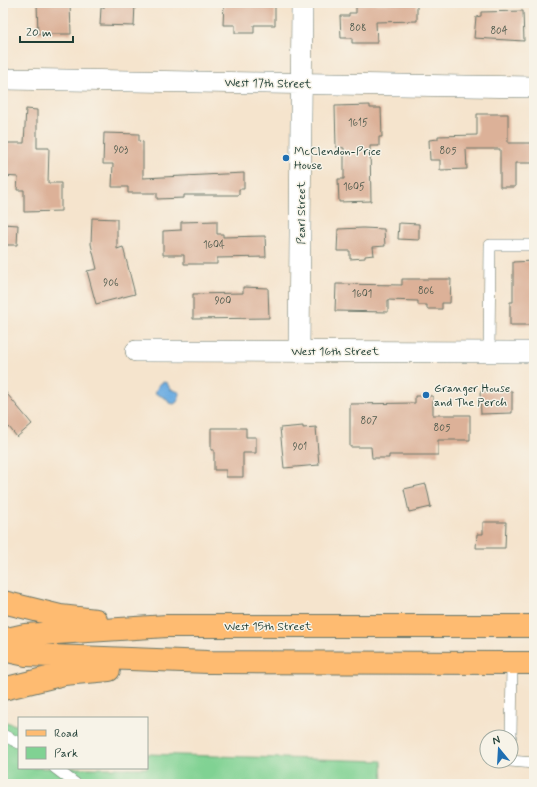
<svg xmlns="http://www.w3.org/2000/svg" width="537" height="787" font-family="Mynerve,sans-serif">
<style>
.green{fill:#80d293;stroke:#508864}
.water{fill:#6eade1;stroke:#46758a}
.building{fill:#dcb198}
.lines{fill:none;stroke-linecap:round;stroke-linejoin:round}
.lane-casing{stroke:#6a776a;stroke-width:12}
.street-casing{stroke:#6a776a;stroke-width:22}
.primary-casing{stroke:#6a776a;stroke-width:24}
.lane{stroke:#fff;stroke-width:11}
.street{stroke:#fff;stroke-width:21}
.primary{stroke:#febb71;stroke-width:22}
.poi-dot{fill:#1f6fb2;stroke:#f7f3e8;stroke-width:1.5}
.labels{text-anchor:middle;stroke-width:3;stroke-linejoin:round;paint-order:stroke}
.number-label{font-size:10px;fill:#4e5a4d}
.street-label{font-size:12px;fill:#1f3d34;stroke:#f7f3e8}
.poi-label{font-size:12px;fill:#1f3d34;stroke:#f7f3e8;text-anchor:start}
</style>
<rect width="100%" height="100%" fill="#f7f3e8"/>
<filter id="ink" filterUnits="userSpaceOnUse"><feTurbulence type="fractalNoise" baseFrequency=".025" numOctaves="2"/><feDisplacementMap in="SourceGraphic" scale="8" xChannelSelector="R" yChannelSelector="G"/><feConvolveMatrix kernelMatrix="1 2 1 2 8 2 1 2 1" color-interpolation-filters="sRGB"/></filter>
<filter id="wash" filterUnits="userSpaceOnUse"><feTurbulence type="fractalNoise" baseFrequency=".012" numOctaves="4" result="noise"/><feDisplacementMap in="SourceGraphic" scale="16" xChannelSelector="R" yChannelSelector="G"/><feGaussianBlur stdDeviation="0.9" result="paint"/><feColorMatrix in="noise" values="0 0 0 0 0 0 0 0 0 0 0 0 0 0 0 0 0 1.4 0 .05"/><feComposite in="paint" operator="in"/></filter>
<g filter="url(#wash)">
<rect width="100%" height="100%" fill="#f5e4cd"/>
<path class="green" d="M3 721 19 726V768H147V754L382 761 383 784H3Z"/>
<path class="water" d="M164 382 167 383 170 389 179 392 180 394 177 402 174 404 169 403 167 399 155 393 159 384Z"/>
<g id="blocks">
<path class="building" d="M37 3H70L71 34H38Z
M104 3H135L134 26 100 25 101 8H104Z
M224 3H275V25H254V33H235V25H223Z
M417 3V21L376 22 377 43H352V38H341L340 16H349V13H356V4Z
M523 11 524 41 474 38 476 17 481 16V12Z
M370 105V108H381L382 137H379V146H370L371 201 339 202 338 179H344V148L336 147 335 106Z
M26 109 37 110V148H49L48 183H61V211L24 212V190H17L18 177 3 176V143H24Z
M477 114H508V143H534V163H515V187H500V149H466L467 169 440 170V160H430L429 140 438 139V136L477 135Z
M104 133 139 134V141L143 142V178L244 173V189H239V195H184V198L157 199V193H128V187H112L113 164H103Z
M92 218 117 219V249L123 247 135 294 96 304 87 271 97 269 91 244Z
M217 221V234H223V237L265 236 266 257 217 258V264H184V255H163V231L181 230V222Z
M399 223 419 224V240L398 239Z
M3 224 18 225 17 245H3Z
M363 228 384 229 385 246 373 247 374 255 365 256V258L350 259V251H337L338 229Z
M534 261V325H510V302H513V262Z
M402 279H451L450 303H442V309H427V305H418V301L388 300V312L335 311 336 284 402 285Z
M243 287 268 288 269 318 193 319V294L243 293Z
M3 389 32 424 17 437 9 427 3 432Z
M512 391V413L481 414 480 392Z
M415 396H433V415H470V440H438V455H389V458H372L371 447H350V404L415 403Z
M303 426V428L316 427 319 465 284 468 280 428Z
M211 428H246V437H256V453H243V477H226V470H214V450H211Z
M426 484 431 507 409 512 404 489Z
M483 522H506L505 548H476L477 534H483Z"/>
</g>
</g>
<g filter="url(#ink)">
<use href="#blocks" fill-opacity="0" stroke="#6a776a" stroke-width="1"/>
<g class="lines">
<defs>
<path id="lane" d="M489 352 490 245H534
M3 735 19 743
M511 737 512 663
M510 761 534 763
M55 768 76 784"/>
<path id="street" d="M3 79 534 87
M136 351 534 352
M299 351 302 3"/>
<path id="primary" d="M3 602 60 616 96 620
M3 640 25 635 167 626H534
M3 650 26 655 208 662 534 663
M3 689 64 674 109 670"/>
</defs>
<use href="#lane" class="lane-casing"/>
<use href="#street" class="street-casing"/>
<use href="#primary" class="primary-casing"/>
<use href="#lane" class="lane"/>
<use href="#street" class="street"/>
<use href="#primary" class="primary"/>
</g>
</g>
<g class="poi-dot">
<circle cx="286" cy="158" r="4"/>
<circle cx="426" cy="395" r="4"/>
</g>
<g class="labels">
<g class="number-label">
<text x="358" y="31">808</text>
<text x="499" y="34">804</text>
<text x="358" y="126">1615</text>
<text x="121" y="153">903</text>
<text x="448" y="154">805</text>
<text x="354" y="190">1605</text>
<text x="214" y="248">1604</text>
<text x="111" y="286">906</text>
<text x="426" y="294">806</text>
<text x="362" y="297">1601</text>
<text x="223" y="304">900</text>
<text x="369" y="424">807</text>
<text x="442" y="431">805</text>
<text x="300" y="450">901</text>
</g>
<g class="street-label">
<text transform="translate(268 83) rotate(1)" y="4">West 17th Street</text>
<text transform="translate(301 213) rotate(-90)" y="4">Pearl Street</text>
<text x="335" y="355">West 16th Street</text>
<text x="268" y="630">West 15th Street</text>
</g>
<g class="poi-label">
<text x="294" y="155">McClendon-Price<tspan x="294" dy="14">House</tspan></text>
<text x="434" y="392">Granger House<tspan x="434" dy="14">and The Perch</tspan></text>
</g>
</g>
<rect width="537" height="787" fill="none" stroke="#f7f3e8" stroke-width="16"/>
<rect x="18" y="717" width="130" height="52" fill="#f7f3e8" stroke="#a1aaa0"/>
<rect x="26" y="730" width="20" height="6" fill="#febb71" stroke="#a1aaa0"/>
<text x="54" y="737" font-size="12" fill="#1f3d34">Road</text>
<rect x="26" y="747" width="20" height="12" fill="#80d293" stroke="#a1aaa0"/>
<text x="54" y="757" font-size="12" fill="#1f3d34">Park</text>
<g transform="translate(499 749) rotate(342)"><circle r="19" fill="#f7f3e8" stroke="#a1aaa0"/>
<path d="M0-3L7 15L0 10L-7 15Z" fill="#1f6fb2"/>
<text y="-6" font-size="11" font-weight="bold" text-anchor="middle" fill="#1f3d34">N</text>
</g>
<path d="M20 36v6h53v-6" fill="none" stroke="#1f3d34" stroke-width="2"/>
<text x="26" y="36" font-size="12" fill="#1f3d34" stroke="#f7f3e8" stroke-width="3" paint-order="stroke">20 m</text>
</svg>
